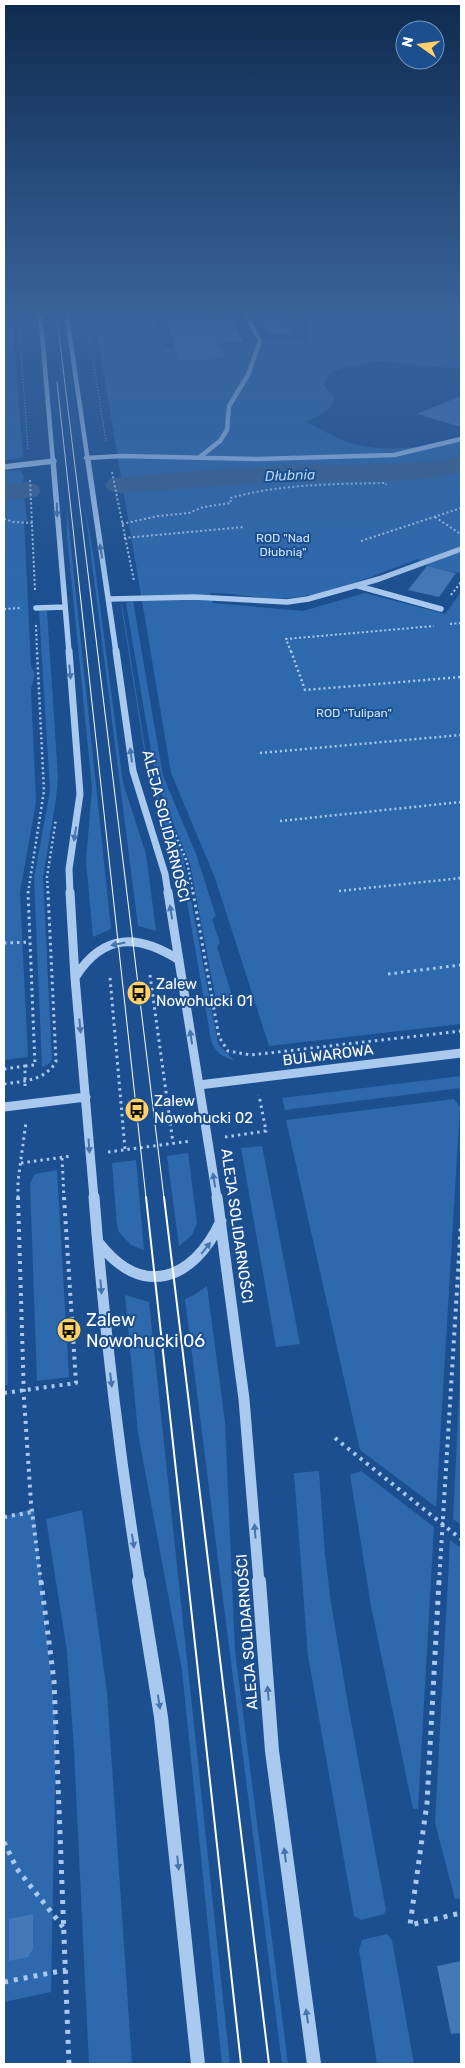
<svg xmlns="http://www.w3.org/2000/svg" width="465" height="2068" font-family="Rubik,sans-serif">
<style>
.green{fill:#2e69ad}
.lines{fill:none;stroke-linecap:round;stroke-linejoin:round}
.river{fill:#3c6290;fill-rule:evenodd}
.building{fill:#4478b7}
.path-far5{stroke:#a9c9ee;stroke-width:1;stroke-dasharray:1 2;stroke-linecap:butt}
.path-far4{stroke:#a9c9ee;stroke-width:2;stroke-dasharray:2 2.5;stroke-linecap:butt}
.path-far3{stroke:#a9c9ee;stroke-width:2.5;stroke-dasharray:2 3;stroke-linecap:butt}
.path-far2{stroke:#a9c9ee;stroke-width:3;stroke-dasharray:2.5 4;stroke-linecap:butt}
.path-far1{stroke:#a9c9ee;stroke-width:4;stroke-dasharray:3 5;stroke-linecap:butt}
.path{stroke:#a9c9ee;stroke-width:5;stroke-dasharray:4 6;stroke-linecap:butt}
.minor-far5{stroke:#a9c9ee;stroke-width:4.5}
.minor-far4{stroke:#a9c9ee;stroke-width:5.5}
.minor-far3{stroke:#a9c9ee;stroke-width:7}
.minor-far2{stroke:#a9c9ee;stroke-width:9}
.minor-far1{stroke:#a9c9ee;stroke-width:11}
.minor{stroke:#a9c9ee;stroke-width:14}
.tram-far1{stroke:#fff;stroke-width:1}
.tram{stroke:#fff;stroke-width:2}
.oneway{fill:#4674ac}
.labels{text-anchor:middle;stroke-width:4;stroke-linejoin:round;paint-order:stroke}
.far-park-label{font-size:12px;fill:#cfe3fa;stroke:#1b4f8f}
.far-water-label{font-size:14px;font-style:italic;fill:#b5d3f5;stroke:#1b4f8f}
.street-label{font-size:15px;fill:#fff;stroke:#1b4f8f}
.poi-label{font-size:15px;fill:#fff;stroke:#1b4f8f;text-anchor:start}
.near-poi-label{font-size:18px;fill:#fff;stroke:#1b4f8f;text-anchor:start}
</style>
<rect width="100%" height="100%" fill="#1b4f8f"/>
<path class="green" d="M4 310H12L23 457 4 461Z
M93 310H151L164 348 308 340V310H461V369L377 361 339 369 330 373 323 384C325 388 331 392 333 396 338 410 313 418 305 422 321 429 337 439 354 444 389 454 426 445 461 440V573L428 567 418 559C379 573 326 597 286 598 260 600 235 592 210 593L213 603 303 611 365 593 445 614 461 592V1024L269 1046 215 878 171 773Z
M20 470 25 478 19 486H23L27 520 24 521 31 666 35 674 31 689 36 802 20 892 28 1057 4 1060V471Z
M84 500 94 559 123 783 146 854 156 931 138 926Z
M67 509 111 929 93 937 86 861 92 788 67 536Z
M133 601 163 776 196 854 216 916 212 919 220 943 217 947 233 999 216 1001 190 864 156 780 126 603Z
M121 604H122L149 773 183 857 218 1044 234 1060C223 1058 214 1051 211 1040L181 867 158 808 159 806 148 775Z
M39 610 47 611 58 777 56 799 43 877 52 1059 49 1064 42 1067 34 878 50 791Z
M461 1076V1088L285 1110 282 1098Z
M454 1099 460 1107 436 1507 360 1450 286 1120Z
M262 1146 300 1344 276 1347 241 1148Z
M188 1153 197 1223 192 1235 179 1246 167 1156Z
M4 1155 8 1385H4Z
M136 1160 144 1250 131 1245 119 1232 117 1226 112 1163Z
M57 1170 69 1377 37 1381 30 1183 35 1174Z
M207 1286 225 1422 235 1651 288 2064H282L185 1299 194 1295Z
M125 1295 149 1302 230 2064H222L182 1670 138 1433Z
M461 1358V1525L453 1519Z
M319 1471 325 1555 331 1603 349 1710 386 1910 384 1914 361 1920 354 1916 308 1656 294 1473Z
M361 1471 434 1527 418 1809H413L371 1606 350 1475Z
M34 1508 56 1727 51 1992 4 2002V1517Z
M82 1510 107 1692 132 2064H89L74 1750 67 1651 46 1519Z
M450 1540 461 1548V1898L455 1899 435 1823Z
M387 1934 392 1940 414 2064H377L359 1950 362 1940Z"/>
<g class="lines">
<path class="river" d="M461 456V472L440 477 396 481 266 483 119 493 109 491 105 485 109 479 119 477C181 472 243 467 305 465 358 464 409 467 461 456Z
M27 482 37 485 41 491 37 497 4 500V484Z"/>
</g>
<path class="building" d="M256 310H279L292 334 269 335Z
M232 317 243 342 219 343 224 358 179 361 167 321Z
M461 396V427L417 414Z
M427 566 456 573 439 597 408 590Z
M33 1914V1949L28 1957 9 1961V1919Z
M461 1961V2033L451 2034 437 1966Z"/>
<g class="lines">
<path class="path-far5" d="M18 310 28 449
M86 316 106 441"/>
<path class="path-far4" d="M112 472 134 581
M30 480 35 591
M435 517 459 533
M4 519 14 522 33 523
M122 524 158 516 189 513 203 507 231 503 230 498C281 484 333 484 386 483V485
M124 538 244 527
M361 541 461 508
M451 595 461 582
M4 609 21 608
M450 624 461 623
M36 625 37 652
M291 652 286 639 434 626"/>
<path class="path-far3" d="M291 651 305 690 461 677
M260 753 461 735
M166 812 187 862 193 893
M280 821 461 802
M339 891 461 878
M28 893 44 791 37 651
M48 893 47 877 56 819"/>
<path class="path-far2" d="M193 892 219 1037 228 1051 251 1055 461 1031
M4 943 30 942
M388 974 461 965
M150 975 173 1143
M110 978 125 1149
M25 1066 35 1065 28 892
M4 1069 25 1066V1086
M4 1084C24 1081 44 1081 56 1062L48 892
M225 1137 266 1131 259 1095
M108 1152 191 1141
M62 1158 64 1198
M21 1163 72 1156
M18 1198V1181L26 1122"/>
<path class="path-far1" d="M18 1197 24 1398 31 1503 41 1583
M4 1393 76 1383 64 1197
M335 1438 461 1539
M4 1517 32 1512
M439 1583 461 1224"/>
<path class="path" d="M41 1581 54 1681 69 2064
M439 1581 427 1803 410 1925 461 1913
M4 1842 17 1869 63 1927
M4 1982 66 1970"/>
<path class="minor-far5" d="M40 310 53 462
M66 310 88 462
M201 456 220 441 227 430 229 406 248 375 260 341 243 310
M86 458 122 456 258 459 394 455 461 439
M48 462 54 461"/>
<path class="minor-far4" d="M53 461 69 652
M88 461 116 652
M4 467 54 461
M358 586 441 609
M109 599 194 597 287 602 308 599 379 579 461 549
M36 608 64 607"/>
<path class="minor-far3" d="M69 651 80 794 69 869 70 893
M116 651 133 771 165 874 168 893"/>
<path class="minor-far2" d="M70 892 75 978 94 1198
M168 892 217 1198
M76 976C104 933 138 934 179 960
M199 1085 461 1053
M4 1107 86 1097"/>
<path class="minor-far1" d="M94 1197C104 1326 119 1454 140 1583
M217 1197 244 1399 259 1583
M98 1242C142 1299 193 1281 221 1221"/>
<path class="minor" d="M139 1581 161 1717 198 2064
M259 1581 272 1751 314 2064"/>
<path class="tram-far1" d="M56 310 164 1198
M57 382 146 1198"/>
<path class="tram" d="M146 1197 241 2064
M164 1197 269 2064"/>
</g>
<defs><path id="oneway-solid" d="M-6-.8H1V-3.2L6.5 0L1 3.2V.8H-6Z" transform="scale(1.25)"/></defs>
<g class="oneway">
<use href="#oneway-solid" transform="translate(57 510) rotate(89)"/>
<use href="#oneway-solid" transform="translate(101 551) rotate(-99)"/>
<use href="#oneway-solid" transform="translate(70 672) rotate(85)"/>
<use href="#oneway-solid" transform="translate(131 755) rotate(-98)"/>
<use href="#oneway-solid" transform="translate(75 834) rotate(99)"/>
<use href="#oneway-solid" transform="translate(171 912) rotate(-99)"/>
<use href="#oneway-solid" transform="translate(118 944) rotate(169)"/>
<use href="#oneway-solid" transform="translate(80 1026) rotate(85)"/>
<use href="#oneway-solid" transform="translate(191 1037) rotate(-99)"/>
<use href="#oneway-solid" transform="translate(89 1146) rotate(86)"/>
<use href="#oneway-solid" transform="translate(214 1180) rotate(-99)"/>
<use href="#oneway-solid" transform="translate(206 1248) rotate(-51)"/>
<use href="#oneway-solid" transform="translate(101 1287) rotate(85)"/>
<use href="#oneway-solid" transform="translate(111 1380) rotate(83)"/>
<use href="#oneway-solid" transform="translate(255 1531) rotate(-94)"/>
<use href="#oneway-solid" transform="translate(133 1541) rotate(81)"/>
<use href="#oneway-solid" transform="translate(268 1693) rotate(-95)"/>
<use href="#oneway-solid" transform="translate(159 1702) rotate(81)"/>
<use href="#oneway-solid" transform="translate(285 1855) rotate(-97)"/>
<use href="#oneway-solid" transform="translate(178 1863) rotate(84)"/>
<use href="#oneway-solid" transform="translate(307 2016) rotate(-98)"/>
</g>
<linearGradient id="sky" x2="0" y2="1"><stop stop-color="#0f2b4f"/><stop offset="0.52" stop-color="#39639b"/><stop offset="1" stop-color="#39639b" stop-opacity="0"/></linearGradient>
<rect width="465" height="600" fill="url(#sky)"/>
<defs>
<symbol id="bus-disc" viewBox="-11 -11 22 22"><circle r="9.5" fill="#ffd166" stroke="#1b4f8f"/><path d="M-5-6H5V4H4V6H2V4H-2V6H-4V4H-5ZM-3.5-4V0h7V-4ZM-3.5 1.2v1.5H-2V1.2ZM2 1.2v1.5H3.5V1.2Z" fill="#111"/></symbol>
</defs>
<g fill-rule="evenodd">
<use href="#bus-disc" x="125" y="979" width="28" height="28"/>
<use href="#bus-disc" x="123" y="1096" width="28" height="28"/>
<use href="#bus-disc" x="55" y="1316" width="28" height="28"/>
</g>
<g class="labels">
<g class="far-park-label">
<text x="283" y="542">ROD "Nad<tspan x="283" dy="14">Dłubnią"</tspan></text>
<text x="354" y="717">ROD "Tulipan"</text>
</g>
<g class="far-water-label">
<text transform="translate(290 475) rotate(-2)" y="5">Dłubnia</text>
</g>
<g class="street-label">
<text transform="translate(166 826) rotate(76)" y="5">ALEJA SOLIDARNOŚCI</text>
<text transform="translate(328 1055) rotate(-7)" y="5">BULWAROWA</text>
<text transform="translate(237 1226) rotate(82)" y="5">ALEJA SOLIDARNOŚCI</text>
<text transform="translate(247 1632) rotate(-94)" y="5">ALEJA SOLIDARNOŚCI</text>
</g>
<g class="poi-label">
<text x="156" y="989">Zalew<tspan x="156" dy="17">Nowohucki 01</tspan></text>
<text x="154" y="1106">Zalew<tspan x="154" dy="17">Nowohucki 02</tspan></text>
</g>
<g class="near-poi-label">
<text x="86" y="1326">Zalew<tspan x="86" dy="21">Nowohucki 06</tspan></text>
</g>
</g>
<rect width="465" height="2068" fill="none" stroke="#ffffff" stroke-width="10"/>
<g transform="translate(420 45) rotate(284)"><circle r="24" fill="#1b4f8f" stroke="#7695bc"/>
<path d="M0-4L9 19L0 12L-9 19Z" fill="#ffd166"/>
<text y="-8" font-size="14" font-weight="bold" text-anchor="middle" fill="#ffffff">N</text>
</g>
</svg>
